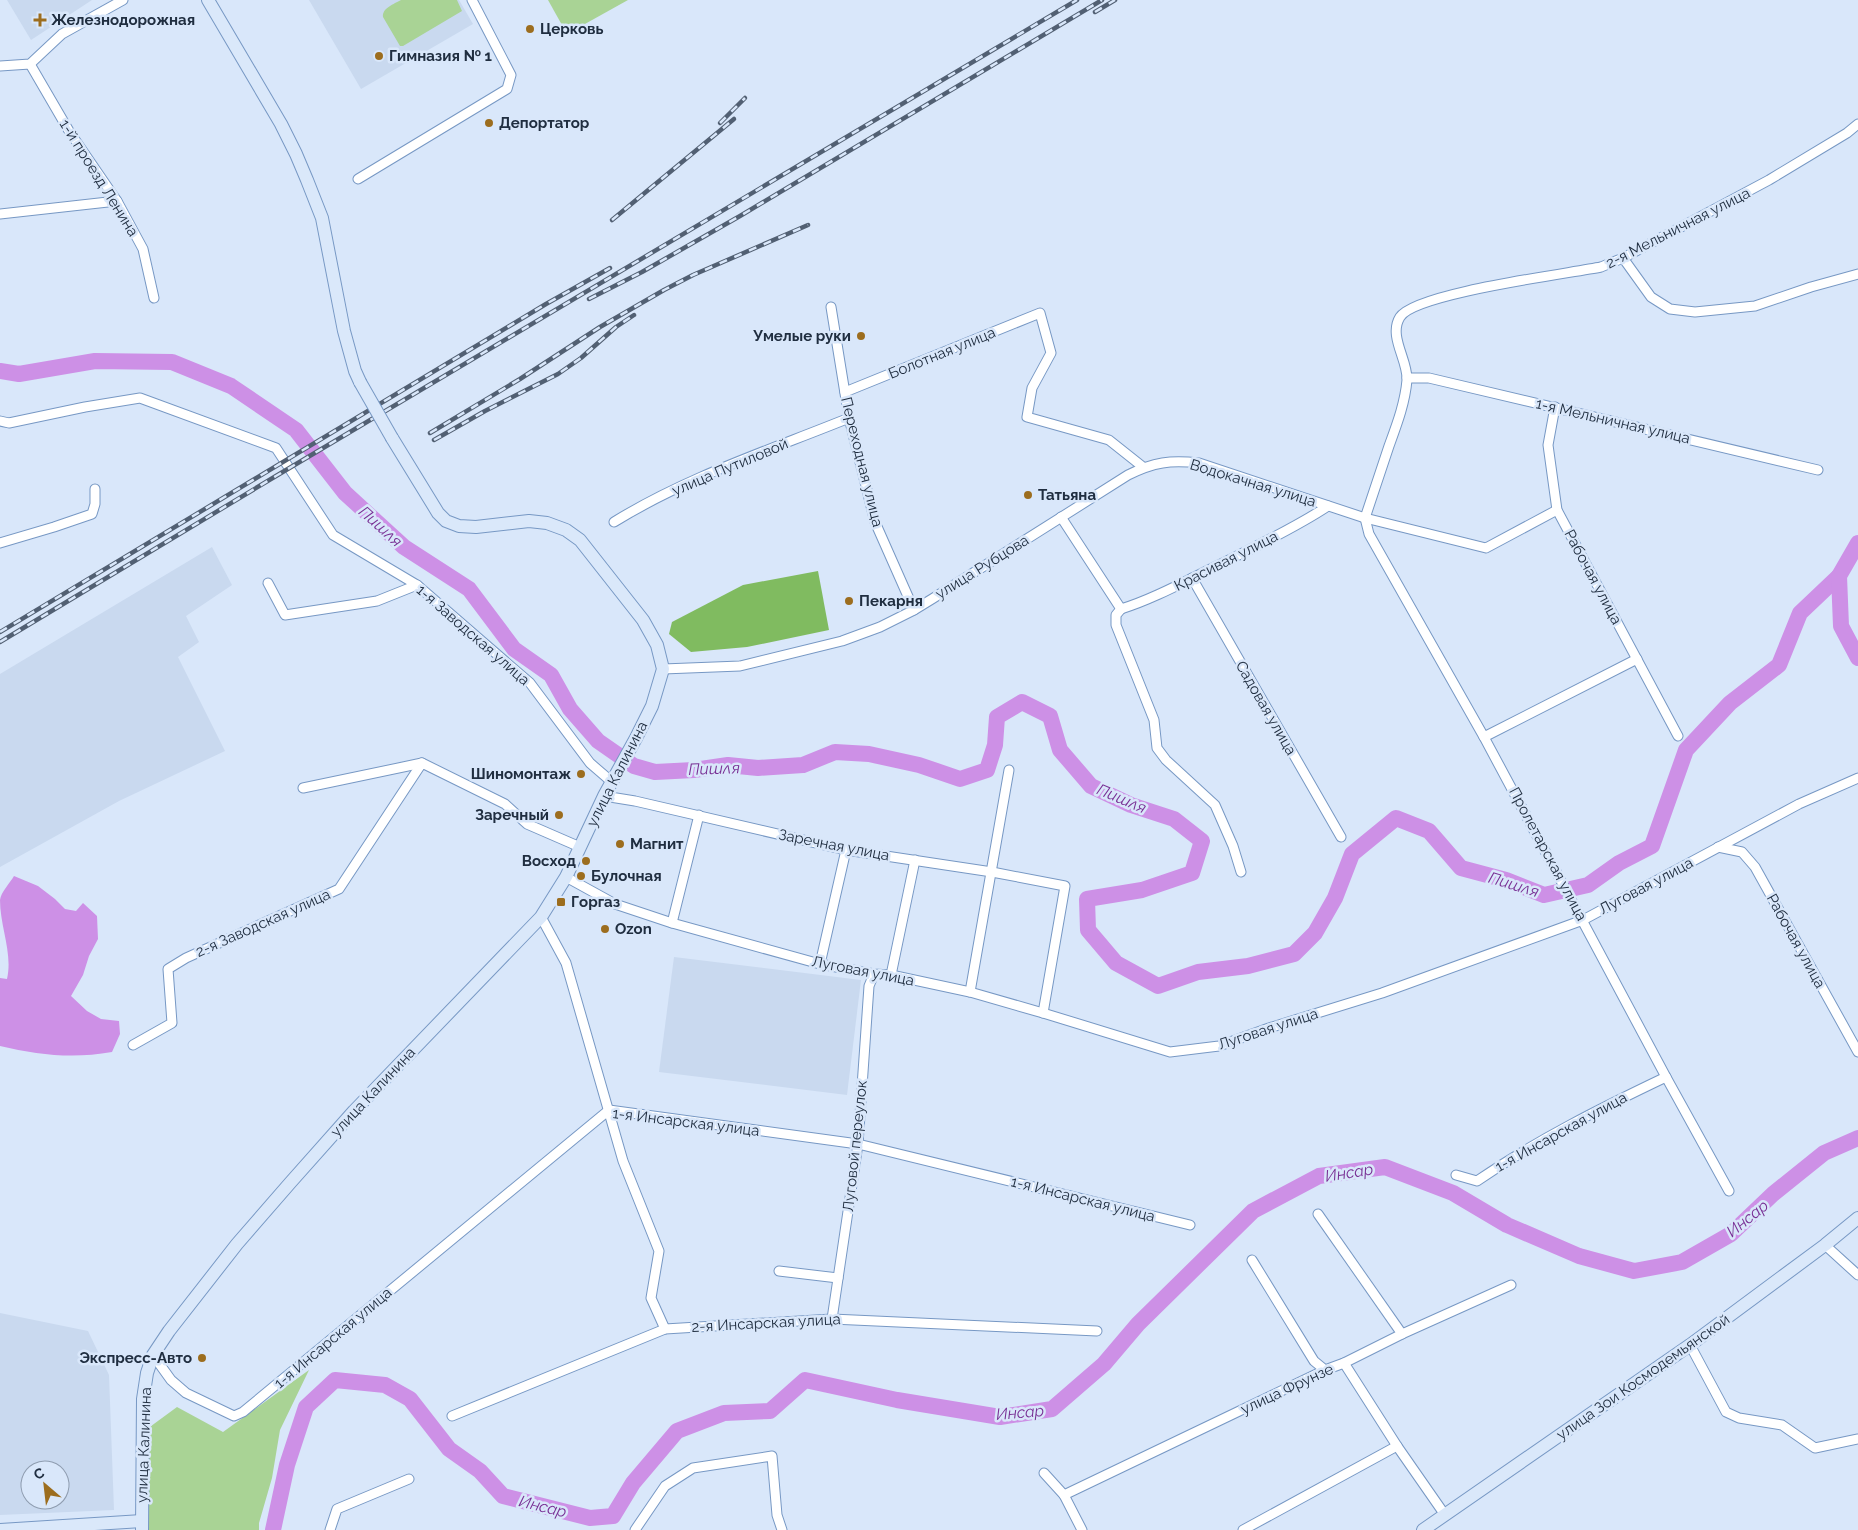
<svg xmlns="http://www.w3.org/2000/svg" width="1858" height="1530" font-family="Raleway,sans-serif">
<style>
.built{fill:#c9d9ef;fill-rule:evenodd}
.green{fill:#a9d395}
.forest{fill:#80bb60}
.water{fill:#cd90e6}
.lines{fill:none;stroke-linecap:round;stroke-linejoin:round}
.river{stroke:#cd90e6;stroke-width:16}
.street-casing{stroke:#7798c4;stroke-width:11}
.secondary-casing{stroke:#7798c4;stroke-width:14}
.street{stroke:#fff;stroke-width:9}
.secondary{stroke:#dae8fa;stroke-width:12}
.rail-casing{stroke:#526073;stroke-width:4.5}
.rail{stroke:#d9e7fa;stroke-width:2.5;stroke-dasharray:8;stroke-linecap:butt}
.secondary-bridge-casing{stroke:#7798c4;stroke-width:14;stroke-linecap:butt}
.secondary-bridge{stroke:#dae8fa;stroke-width:12}
.poi-dot{fill:#9c6d1e;stroke:#d9e7fa;stroke-width:2}
.labels{text-anchor:middle;stroke-width:5;stroke-linejoin:round;paint-order:stroke}
.poi-label{font-size:15px;font-weight:bold;fill:#202e40;stroke:#d9e7fa;text-anchor:start}
.street-label{font-size:15px;fill:#202e40;stroke:#d9e7fa}
.water-label{font-size:16px;font-style:italic;fill:#782f94;stroke:#d9e7fa}
</style>
<rect width="100%" height="100%" fill="#d9e7fa"/>
<g class="built">
<path d="M7,0h85l-61,40z"/>
<path d="M309,0h150l14,24 -112,65z"/>
<path d="M212,547l20,38 -46,31 13,26 -21,15 47,94 -106,50 -119,66v-193z"/>
<path d="M674,957l187,23 -14,115 -188,-23z"/>
<path d="M0,1313l88,18 21,44 5,135 -114,5zM30,1470h30v30h-30z"/>
</g>
<g class="green">
<path d="M401,0h56l5,11 -59,35h-3l-17,-29c-1,-9 11,-13 18,-17z"/>
<path d="M548,0h80l-61,34z"/>
<path d="M309,1370l-29,60 -8,48 -13,45v7h-110l-2,-101 30,-22 46,25z"/>
</g>
<path class="forest" d="M818,571l11,59 -82,17 -56,5 -22,-18 3,-12 71,-37z"/>
<path class="water" d="M14,876l24,10 17,13 10,10 11,2 7,-8 14,13 1,23 -9,17 -6,19 -12,21 16,15 14,8 18,2 1,13 -8,18c-39,7 -74,3 -112,-6v-68l7,1c6,-26 -7,-52 -7,-79 1,-8 10,-17 14,-24z"/>
<g class="lines">
<g class="river">
<path d="M0,371l19,3 76,-13 77,1 59,24 65,44 49,63 59,54 65,42 45,60 37,26 19,34 28,32 36,25 21,6 39,-2 34,-5 30,3 45,-3 32,-13 34,2 50,11 41,14 27,-9 8,-25 2,-28 25,-15 28,14 10,34 31,36 40,19 43,14 28,22 -10,32 -50,17 -55,9 1,31 28,33 42,23 40,-14 50,-6 46,-12 21,-21 20,-35 17,-44 44,-36 33,13 32,37 45,12 38,15 44,-10 31,-22 33,-17 34,-96 44,-47 49,-38 21,-52 39,-37"/>
<path d="M1858,543l-19,33 2,50 17,32"/>
<path d="M273,1530l14,-65 19,-58 29,-27 50,5 25,14 39,50 31,22 23,25 87,22 23,-2 20,-33 44,-52 47,-18 46,-2 35,-31 92,20 103,17 52,-8 52,-45 34,-40 115,-113 66,-35 66,-9 68,26 54,32 72,31 55,15 48,-9 49,-28 42,-40 51,-41 34,-15"/>
</g>
<g class="street-casing">
<g id="street">
<path d="M30,64l39,67 48,70 26,48 11,49"/>
<path d="M0,66l30,-2 32,-30 61,-34"/>
<path d="M358,179l149,-90 4,-14 -39,-75"/>
<path d="M0,214l117,-13"/>
<path d="M1623,258l28,39 19,12 25,3 60,-6 56,-19 47,-13"/>
<path d="M831,307l18,111 26,104 39,88"/>
<path d="M1407,378h22l389,92"/>
<path d="M845,392l195,-79 11,40 -19,35 -5,29 82,23 34,27"/>
<path d="M1555,407l-7,38 9,65 121,226"/>
<path d="M0,421l9,2 76,-16 55,-9 136,50 57,87 84,50 113,98 60,80 22,19"/>
<path d="M1061,517l60,92"/>
<path d="M1365,518l4,16 115,203 182,340 63,114"/>
<path d="M1365,518c8,-24 16,-48 24,-72 8,-22 16,-43 18,-66 1,-20 -19,-44 -7,-63 15,-24 166,-43 201,-50l22,-9 146,-78 78,-47 11,-9"/>
<path d="M614,522c73,-45 156,-72 235,-104"/>
<path d="M0,543l54,-16 38,-13 3,-10v-15"/>
<path d="M1192,578l149,259"/>
<path d="M268,583l17,32 92,-14 40,-16"/>
<path d="M1121,609l-5,6v10l38,95 3,28 9,12 49,45 18,41 8,26"/>
<path d="M1121,609c35,-11 68,-30 102,-46 35,-18 72,-35 105,-57"/>
<path d="M663,669l77,-3 102,-25 38,-14 34,-17 18,-11 196,-124c26,-13 42,-15 71,-12l166,55 121,30 71,-38"/>
<path d="M1484,737l153,-78"/>
<path d="M303,788l119,-25"/>
<path d="M604,796l31,5 211,49 146,22 73,14 -22,127"/>
<path d="M1718,847l24,5 13,15 103,185"/>
<path d="M566,877l49,27 57,19 148,41 54,10 17,1 79,17 73,21 127,39 49,-6 50,-18 113,-35 201,-73 216,-116 59,-26"/>
<path d="M541,917l25,46 57,198 36,90 -8,47 14,31"/>
<path d="M672,923l27,-108"/>
<path d="M820,964l26,-114"/>
<path d="M891,975l24,-115"/>
<path d="M970,992l39,-222"/>
<path d="M133,1045l39,-22 -4,-54 18,-11 153,-69 83,-126 83,41 22,20 53,23"/>
<path d="M1456,1175l21,6c60,-41 124,-73 189,-104"/>
<path d="M1318,1214l84,120"/>
<path d="M1825,1245l33,30"/>
<path d="M1252,1260l62,101 11,9"/>
<path d="M779,1271l59,7"/>
<path d="M832,1319l26,-175 11,-158 5,-12"/>
<path d="M1690,1345l36,67 13,6 43,7 33,23 43,-9"/>
<path d="M153,1355l18,25 15,13 48,23 9,-4 366,-302 249,34 332,81"/>
<path d="M1344,1363l53,83 48,69"/>
<path d="M452,1416l213,-87 167,-10 265,12"/>
<path d="M1044,1473l20,22 18,35"/>
<path d="M1064,1495l261,-125 19,-7 58,-29 109,-49"/>
<path d="M330,1530l7,-21 72,-30"/>
<path d="M635,1530l30,-44 28,-18 79,-12 5,59 5,15"/>
<path d="M1243,1530l154,-84"/>
</g>
</g>
<g class="secondary-casing">
<g id="secondary">
<path d="M208,0l73,124 15,30 11,26 15,38 22,113 11,40 5,11"/>
<path d="M0,1530l142,-9"/>
<path d="M142,1530l1,-131 4,-26 6,-18 16,-24 68,-87 53,-61 64,-72 187,-194 25,-40 38,-81 32,-58 16,-32 11,-37 -6,-24 -14,-25 -63,-80 -14,-10 -19,-7 -18,-2 -53,6 -17,-1 -13,-5 -8,-8 -46,-75"/>
<path d="M1423,1530l267,-185 135,-100 33,-27"/>
</g>
</g>
<use href="#street" class="street"/>
<use href="#secondary" class="secondary"/>
<g class="rail-casing">
<g id="rail">
<path d="M1095,12l20,-12"/>
<path d="M720,123l25,-25"/>
<path d="M612,220l122,-101"/>
<path d="M589,299l53,-27 98,-56 362,-216"/>
<path d="M430,433l90,-54 80,-52 64,-37 29,-15 115,-50"/>
<path d="M434,440l51,-29 73,-37 23,-16 35,-31 18,-12"/>
<path d="M0,632l546,-328 64,-36"/>
<path d="M0,642l276,-166 801,-476"/>
</g>
</g>
<use href="#rail" class="rail"/>
<g class="secondary-bridge-casing">
<path id="secondary-bridge" d="M360,382l32,56"/>
</g>
<use href="#secondary-bridge" class="secondary-bridge"/>
</g>
<g class="poi-dot">
<path d="M37.5 12.5h5v5h5v5h-5v5h-5v-5h-5v-5h5z"/>
<circle cx="530" cy="29" r="5"/>
<circle cx="379" cy="56" r="5"/>
<circle cx="489" cy="123" r="5"/>
<circle cx="861" cy="336" r="5"/>
<circle cx="1028" cy="495" r="5"/>
<circle cx="849" cy="601" r="5"/>
<circle cx="581" cy="774" r="5"/>
<circle cx="559" cy="815" r="5"/>
<circle cx="620" cy="844" r="5"/>
<circle cx="586" cy="861" r="5"/>
<circle cx="581" cy="876" r="5"/>
<rect x="556" y="897" width="10" height="10" rx="2.5"/>
<circle cx="605" cy="929" r="5"/>
<circle cx="202" cy="1358" r="5"/>
</g>
<g class="labels">
<g class="poi-label">
<text x="51" y="25">Железнодорожная</text>
<text x="540" y="34">Церковь</text>
<text x="389" y="61">Гимназия № 1</text>
<text x="499" y="128">Депортатор</text>
<text x="851" y="341" text-anchor="end">Умелые руки</text>
<text x="1038" y="500">Татьяна</text>
<text x="859" y="606">Пекарня</text>
<text x="571" y="779" text-anchor="end">Шиномонтаж</text>
<text x="549" y="820" text-anchor="end">Заречный</text>
<text x="630" y="849">Магнит</text>
<text x="576" y="866" text-anchor="end">Восход</text>
<text x="591" y="881">Булочная</text>
<text x="571" y="907">Горгаз</text>
<text x="615" y="934">Ozon</text>
<text x="192" y="1363" text-anchor="end">Экспресс-Авто</text>
</g>
<g class="street-label">
<text transform="translate(99 178) rotate(58)" y="5">1-й проезд Ленина</text>
<text transform="translate(1678 228) rotate(-27)" y="5">2-я Мельничная улица</text>
<text transform="translate(942 353) rotate(-22)" y="5">Болотная улица</text>
<text transform="translate(1613 421) rotate(13)" y="5">1-я Мельничная улица</text>
<text transform="translate(862 462) rotate(76)" y="5">Переходная улица</text>
<text transform="translate(730 467) rotate(-23)" y="5">улица Путиловой</text>
<text transform="translate(1253 483) rotate(17)" y="5">Водокачная улица</text>
<text transform="translate(1226 561) rotate(-27)" y="5">Красивая улица</text>
<text transform="translate(982 567) rotate(-32)" y="5">улица Рубцова</text>
<text transform="translate(1593 577) rotate(62)" y="5">Рабочая улица</text>
<text transform="translate(473 635) rotate(41)" y="5">1-я Заводская улица</text>
<text transform="translate(1266 708) rotate(60)" y="5">Садовая улица</text>
<text transform="translate(617 774) rotate(-63)" y="5">улица Калинина</text>
<text transform="translate(834 845) rotate(11)" y="5">Заречная улица</text>
<text transform="translate(1548 854) rotate(62)" y="5">Пролетарская улица</text>
<text transform="translate(1646 886) rotate(-28)" y="5">Луговая улица</text>
<text transform="translate(263 923) rotate(-24)" y="5">2-я Заводская улица</text>
<text transform="translate(1796 941) rotate(61)" y="5">Рабочая улица</text>
<text transform="translate(863 971) rotate(11)" y="5">Луговая улица</text>
<text transform="translate(1268 1029) rotate(-18)" y="5">Луговая улица</text>
<text transform="translate(373 1092) rotate(-47)" y="5">улица Калинина</text>
<text transform="translate(686 1122) rotate(7)" y="5">1-я Инсарская улица</text>
<text transform="translate(1561 1132) rotate(-29)" y="5">1-я Инсарская улица</text>
<text transform="translate(855 1146) rotate(-84)" y="5">Луговой переулок</text>
<text transform="translate(1083 1199) rotate(14)" y="5">1-я Инсарская улица</text>
<text transform="translate(766 1323) rotate(-3)" y="5">2-я Инсарская улица</text>
<text transform="translate(333 1338) rotate(-40)" y="5">1-я Инсарская улица</text>
<text transform="translate(1643 1377) rotate(-35)" y="5">улица Зои Космодемьянской</text>
<text transform="translate(1287 1389) rotate(-25)" y="5">улица Фрунзе</text>
<text transform="translate(144 1445) rotate(-88)" y="5">улица Калинина</text>
</g>
<g class="water-label">
<text transform="translate(381 526) rotate(42)" y="6">Пишля</text>
<text transform="translate(714 768) rotate(-2)" y="6">Пишля</text>
<text transform="translate(1122 798) rotate(23)" y="6">Пишля</text>
<text transform="translate(1514 884) rotate(17)" y="6">Пишля</text>
<text transform="translate(1349 1172) rotate(-9)" y="6">Инсар</text>
<text transform="translate(1747 1218) rotate(-39)" y="6">Инсар</text>
<text transform="translate(1020 1412) rotate(-5)" y="6">Инсар</text>
<text transform="translate(543 1506) rotate(14)" y="6">Инсар</text>
</g>
</g>
<g transform="translate(45 1485) rotate(332)"><circle r="24" fill="#d9e7fa" stroke="#8f9db0"/>
<path d="M0-4L9 19L0 12L-9 19Z" fill="#9c6d1e"/>
<text y="-8" font-size="14" font-weight="bold" text-anchor="middle" fill="#202e40">С</text>
</g>
</svg>
